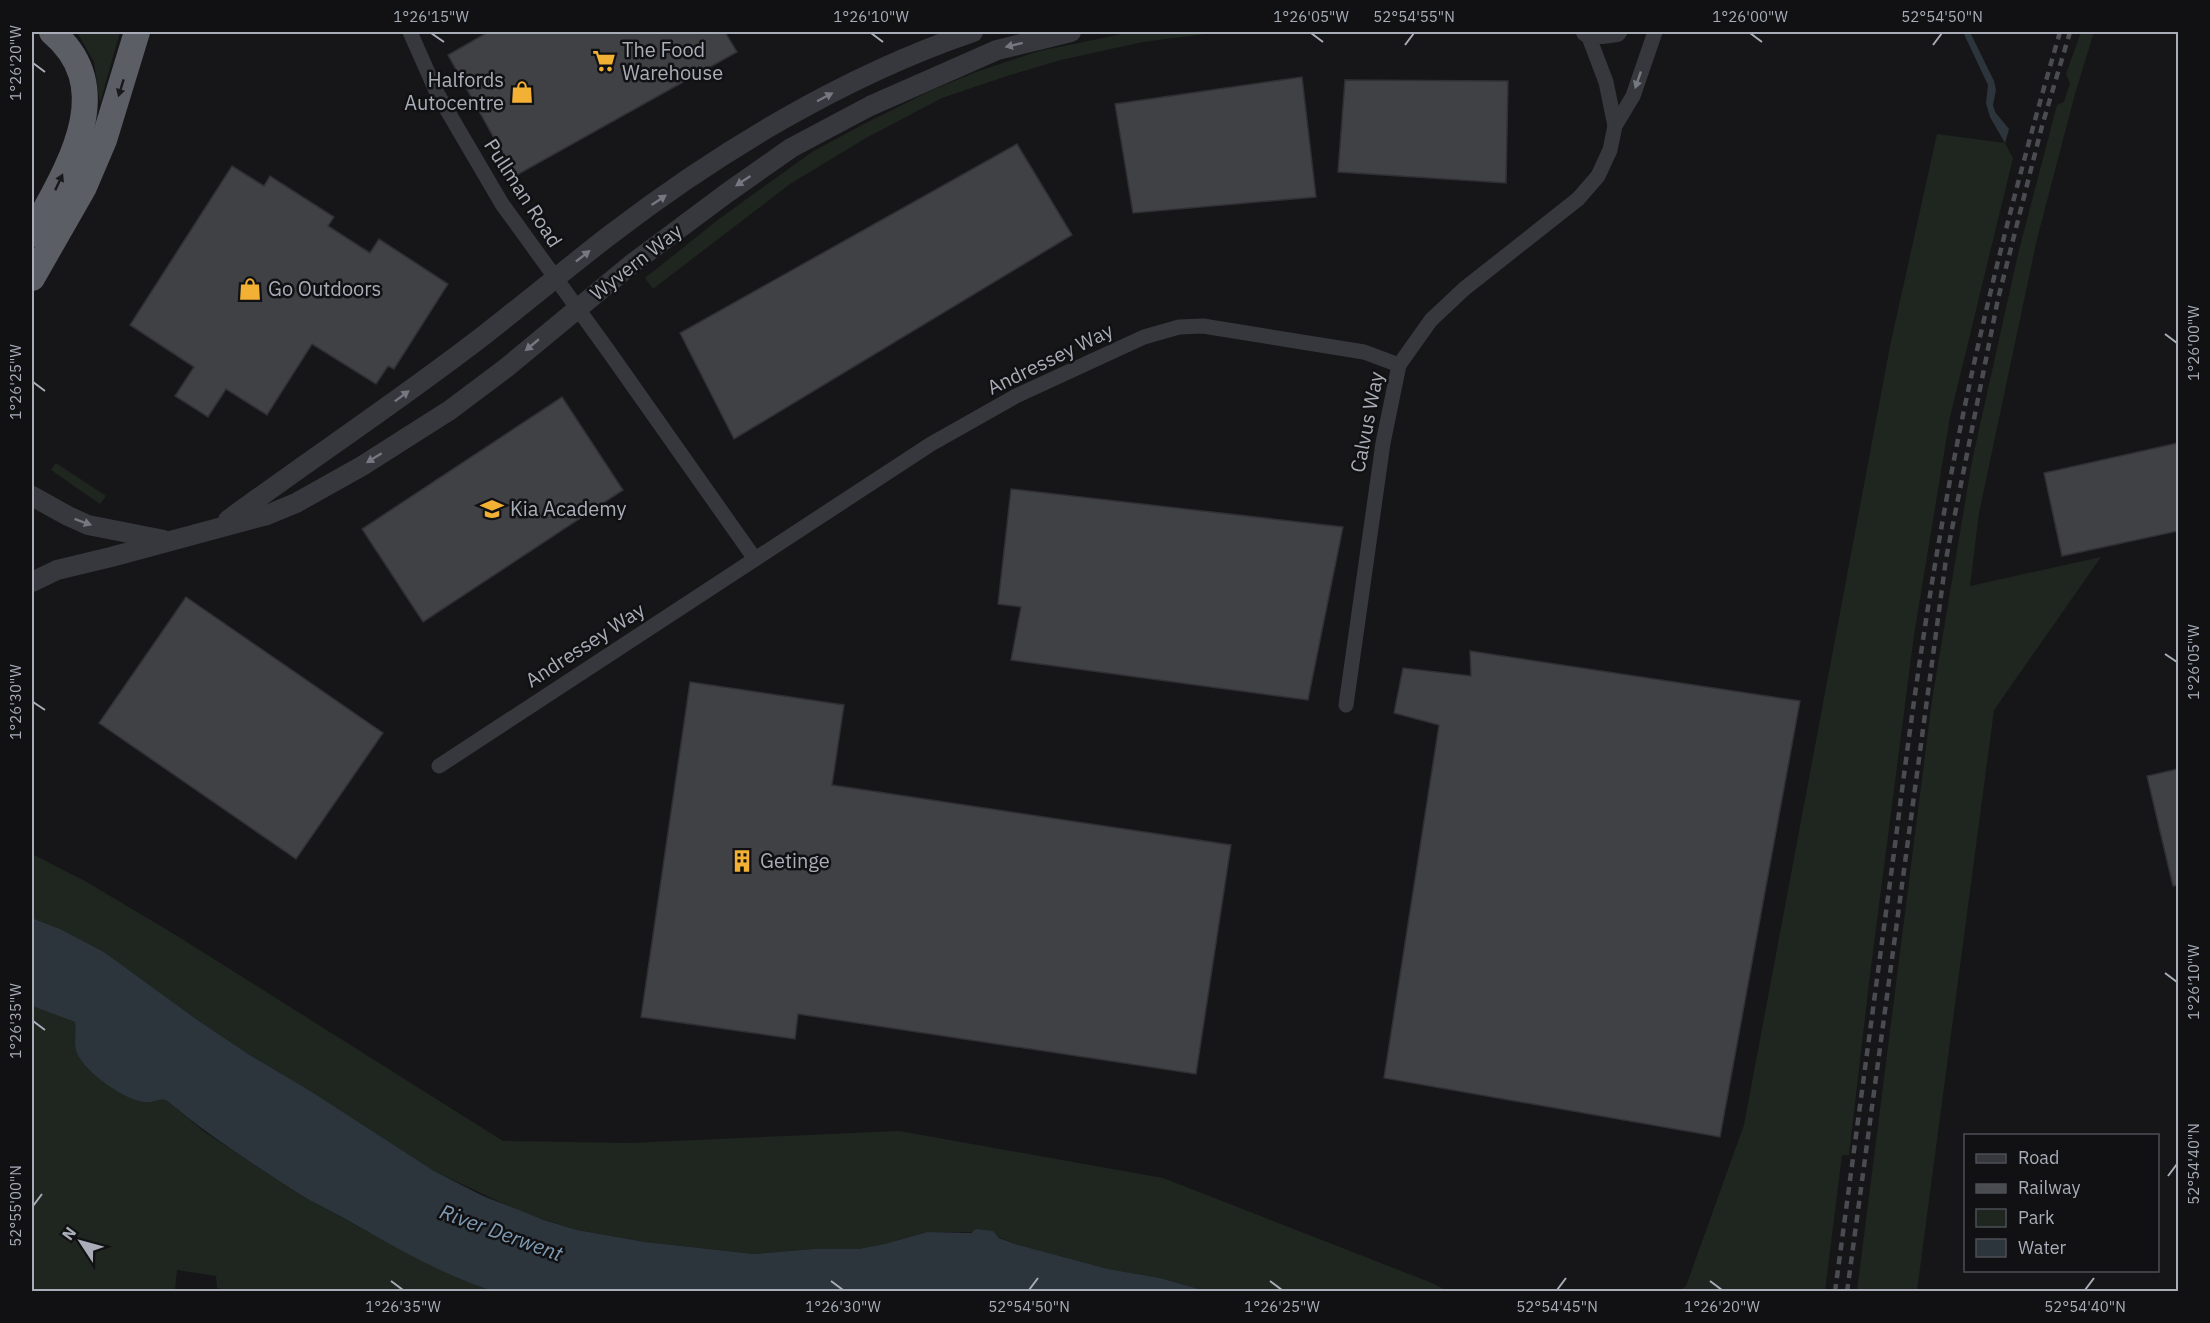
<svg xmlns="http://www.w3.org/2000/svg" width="2210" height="1323" font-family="'IBM Plex Sans',sans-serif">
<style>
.green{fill:#1e261f}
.water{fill:#2c353c}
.building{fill:#404145;stroke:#303034;stroke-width:1.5}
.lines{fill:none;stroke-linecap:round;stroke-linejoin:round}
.minor{stroke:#37383d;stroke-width:15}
.tertiary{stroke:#37383d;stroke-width:20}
.trunk{stroke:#5b5e65;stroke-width:26}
.rail{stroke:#4a4c52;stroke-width:4.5;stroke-dasharray:8 6;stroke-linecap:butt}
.oneway{fill:#757881}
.oneway2{fill:#18191b}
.ticks{fill:none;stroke:#a8adb8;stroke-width:2}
.labels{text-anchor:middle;stroke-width:5;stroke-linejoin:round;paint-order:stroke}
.poi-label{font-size:20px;fill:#a8adb8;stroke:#111113;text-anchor:start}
.street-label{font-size:20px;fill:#a8adb8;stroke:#111113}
.water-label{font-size:21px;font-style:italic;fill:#7f9bb3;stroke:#111113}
.neatline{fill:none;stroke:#a8adb8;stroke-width:2}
.ticks-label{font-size:15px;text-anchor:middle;fill:#a8adb8}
</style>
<rect width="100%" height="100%" fill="#161618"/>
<g class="green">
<path d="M77,32h43l-20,71 -6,-41z"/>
<path d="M1132,32h89l-78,10 -82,18 -54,16 -65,22 -76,40 -76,46 -137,105 -8,-11 74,-59 93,-67 50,-27 66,-33 48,-20 63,-21z"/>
<path d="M2081,32h13l-19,62 -38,145 -58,274 -9,73 131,-29 -107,153 -77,581h-60l75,-591 40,-239 46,-207 39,-149 7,-3 6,-19 -4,-9z"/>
<path d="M1937,134l68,9 8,15 -63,259 -36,218 -45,348 -20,172h-7l-17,136h-146l7,-5 58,-161 146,-779z"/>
<path d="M56,463l50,33 -6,8 -49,-34z"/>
<path d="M32,854l53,27 89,53 329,207 127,2 269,-12 264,47 269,105 16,8h-242l-46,-13 -52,-9 -93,-25 -19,-8 -22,-4h-47l-41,12 -28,5h-44l-60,5 -109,-12 -68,-12 -56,-18 -87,-41 -122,-79 -64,-38 -52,-35 -92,-67 -44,-23 -28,-11z"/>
<path d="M32,1006l43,16 2,16 72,64 10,-4 7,2 40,33 91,60 86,47 75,38 38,13h-268l-11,-3 -1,-12 -39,-6 -2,21h-143z"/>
</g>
<g class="water">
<path d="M1963,32h7l24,49 2,9 -3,15 2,7 14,17 -4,14 -15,-26 -4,-14 2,-18z"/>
<path d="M32,918l28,11 44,23 92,67 52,35 64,38 122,79 49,25 61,24 33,10 68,12 109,12 60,-5h44l27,-5 42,-12 44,1 5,-4 17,2 6,7 16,6 93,25 52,9 46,13 -710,1c-49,-15 -96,-42 -140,-67 -20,-12 -41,-21 -60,-33 -45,-29 -89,-58 -130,-92 -8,-2 -11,2 -18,2 -21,1 -63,-30 -71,-49 -4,-10 0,-20 -2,-31l-43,-16z"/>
</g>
<g class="building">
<path d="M488,32h237l12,20 -222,124 -67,-121z"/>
<path d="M1302,77l14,120 -183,16 -18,-109z"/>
<path d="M1345,80l163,1 -2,102 -168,-11z"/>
<path d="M1017,144l55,91 -338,204 -54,-106z"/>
<path d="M232,166l32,20 6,-10 64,41 -6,9 42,27 9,-14 69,45 -54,85 -6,-3 -12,18 -64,-40 -45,71 -41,-26 -18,28 -33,-21 19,-29 -64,-42z"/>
<path d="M562,397l61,93 -200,132 -61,-93z"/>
<path d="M2178,443v88l-116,25 -18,-83z"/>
<path d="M1011,489l332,38 -35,173 -297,-40 10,-53 -23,-3z"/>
<path d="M186,597l197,136 -87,126 -197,-136z"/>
<path d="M1470,651l330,50 -80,436 -336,-59 55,-353 -45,-12 9,-45 68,8z"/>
<path d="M690,682l154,23 -12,80 399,60 -35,229 -398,-60 -3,25 -154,-22z"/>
<path d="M2178,769v116l-5,1 -26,-110z"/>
</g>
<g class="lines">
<g class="minor">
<path d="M410,32l27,61 65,111 105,145 148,210"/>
<path d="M1587,32l19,50 9,44"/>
<path d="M1346,705l37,-262 16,-78 32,-45 33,-31 114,-90 20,-23 12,-26 5,-24 18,-30 22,-64"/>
<path d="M439,766l492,-322 85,-48 128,-59 35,-10 24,-1 161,26 35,13"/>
</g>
<g class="tertiary">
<path d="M1586,32l16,2 15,-2"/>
<path d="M32,496l36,20 20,9 76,15"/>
<path d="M228,520c83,-61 169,-118 251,-181 44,-34 87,-70 131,-104 108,-83 234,-159 363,-203"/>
<path d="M32,582l25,-12 54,-13 156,-42 29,-12 66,-37 88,-56 56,-42 127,-105 94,-70 64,-45 79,-42 127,-56 74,-18"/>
</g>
<g class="trunk">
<path d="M32,234c33,-62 89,-144 20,-202"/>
<path d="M32,278l52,-91 20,-47 33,-108"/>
</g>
<g class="rail">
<path d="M1835,1292c20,-149 40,-298 60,-447 14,-111 29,-222 49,-332 29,-162 70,-323 116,-481"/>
<path d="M1847,1292l99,-733 52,-260 44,-173 28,-94"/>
</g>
</g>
<defs><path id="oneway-solid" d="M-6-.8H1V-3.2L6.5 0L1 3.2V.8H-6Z" transform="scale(1.5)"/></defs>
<g class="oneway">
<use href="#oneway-solid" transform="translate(1014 45) rotate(166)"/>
<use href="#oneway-solid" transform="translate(1638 80) rotate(109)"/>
<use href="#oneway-solid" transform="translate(825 97) rotate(-28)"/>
<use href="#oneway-solid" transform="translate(743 181) rotate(146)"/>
<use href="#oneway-solid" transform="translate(659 200) rotate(-34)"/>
<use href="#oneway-solid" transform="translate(583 256) rotate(-38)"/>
<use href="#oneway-solid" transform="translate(532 345) rotate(140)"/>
<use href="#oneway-solid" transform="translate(402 396) rotate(-37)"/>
<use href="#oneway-solid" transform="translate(374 458) rotate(148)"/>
<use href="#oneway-solid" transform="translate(83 522) rotate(20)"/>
</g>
<g class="oneway2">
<use href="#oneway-solid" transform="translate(121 88) rotate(107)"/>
<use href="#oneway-solid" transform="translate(59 182) rotate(-65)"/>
</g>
<path class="ticks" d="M431,33l13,9M871,33l12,9M1311,33l12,9M1750,33l12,9M1405,45l9,-12M1933,45l9,-12M33,63l12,9M2165,334l12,9M33,382l12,9M2165,654l12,8M33,702l12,8M2165,973l12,9M33,1021l12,9M2168,1176l9,-12M33,1206l9,-12M391,1281l12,9M831,1281l12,9M1270,1281l12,9M1710,1281l12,9M1029,1290l9,-12M1557,1290l9,-12M2085,1290l9,-12"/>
<defs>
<g id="supermarket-bare" transform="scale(1.8)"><path d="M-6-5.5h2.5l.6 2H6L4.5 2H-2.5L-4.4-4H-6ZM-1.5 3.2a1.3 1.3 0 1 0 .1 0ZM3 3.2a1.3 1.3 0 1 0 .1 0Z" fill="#f2b134" stroke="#111113" stroke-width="2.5" paint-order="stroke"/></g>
<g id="shop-bare" transform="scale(1.8)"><path d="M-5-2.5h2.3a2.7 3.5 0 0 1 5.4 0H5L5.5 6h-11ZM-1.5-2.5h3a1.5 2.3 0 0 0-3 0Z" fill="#f2b134" stroke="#111113" stroke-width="2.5" paint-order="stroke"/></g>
<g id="university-bare" transform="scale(1.8)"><path d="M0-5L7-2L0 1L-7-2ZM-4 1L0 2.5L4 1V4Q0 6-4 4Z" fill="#f2b134" stroke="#111113" stroke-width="2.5" paint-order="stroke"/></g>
<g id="building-bare" transform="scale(1.8)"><path d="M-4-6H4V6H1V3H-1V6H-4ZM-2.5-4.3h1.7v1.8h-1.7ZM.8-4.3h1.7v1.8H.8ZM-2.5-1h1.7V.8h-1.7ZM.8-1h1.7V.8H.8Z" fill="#f2b134" stroke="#111113" stroke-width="2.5" paint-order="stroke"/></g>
</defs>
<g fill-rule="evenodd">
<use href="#supermarket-bare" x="604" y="61"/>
<use href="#shop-bare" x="522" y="92"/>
<use href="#shop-bare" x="250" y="289"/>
<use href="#university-bare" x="492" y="509"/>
<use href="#building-bare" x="742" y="861"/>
</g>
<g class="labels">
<g class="poi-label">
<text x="622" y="57">The Food<tspan x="622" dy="23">Warehouse</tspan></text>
<text x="504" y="87" text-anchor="end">Halfords<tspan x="504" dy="23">Autocentre</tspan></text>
<text x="268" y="296">Go Outdoors</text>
<text x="510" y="516">Kia Academy</text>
<text x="760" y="868">Getinge</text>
</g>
<g class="street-label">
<text transform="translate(523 193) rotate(57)" y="7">Pullman Road</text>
<text transform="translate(636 262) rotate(-38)" y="7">Wyvern Way</text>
<text transform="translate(1050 359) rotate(-26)" y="7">Andressey Way</text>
<text transform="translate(1367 422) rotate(-79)" y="7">Calvus Way</text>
<text transform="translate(585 645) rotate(-33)" y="7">Andressey Way</text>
</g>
<g class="water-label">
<text transform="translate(501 1233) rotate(20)" y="7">River Derwent</text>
</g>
</g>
<rect width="2210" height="1323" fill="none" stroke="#111113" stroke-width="66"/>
<rect x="1964" y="1134" width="195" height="138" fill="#111113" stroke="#4d4f55" stroke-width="1.5"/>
<rect x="1976" y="1154" width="30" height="9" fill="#37383d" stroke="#4d4f55" stroke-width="1.5"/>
<text x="2018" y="1164" font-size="18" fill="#a8adb8">Road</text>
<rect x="1976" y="1184" width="30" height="9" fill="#4a4c52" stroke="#4d4f55" stroke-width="1.5"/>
<text x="2018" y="1194" font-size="18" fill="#a8adb8">Railway</text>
<rect x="1976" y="1209" width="30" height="18" fill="#1e261f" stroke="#4d4f55" stroke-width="1.5"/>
<text x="2018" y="1224" font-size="18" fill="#a8adb8">Park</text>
<rect x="1976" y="1239" width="30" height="18" fill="#2c353c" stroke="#4d4f55" stroke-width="1.5"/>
<text x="2018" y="1254" font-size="18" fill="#a8adb8">Water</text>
<g transform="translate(81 1242) rotate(306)" stroke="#111113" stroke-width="4.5" paint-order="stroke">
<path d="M0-4.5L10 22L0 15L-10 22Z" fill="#a8adb8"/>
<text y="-9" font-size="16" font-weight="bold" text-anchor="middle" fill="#a8adb8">N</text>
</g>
<rect x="33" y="33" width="2144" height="1257" class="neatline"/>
<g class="ticks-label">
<text x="431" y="22">1°26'15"W</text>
<text x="871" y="22">1°26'10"W</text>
<text x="1311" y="22">1°26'05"W</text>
<text x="1414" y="22">52°54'55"N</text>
<text x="1750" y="22">1°26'00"W</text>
<text x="1942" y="22">52°54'50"N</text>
<text transform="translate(16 63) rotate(-90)" y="5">1°26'20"W</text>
<text transform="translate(2194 343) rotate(-90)" y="5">1°26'00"W</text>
<text transform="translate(16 382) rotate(-90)" y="5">1°26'25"W</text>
<text transform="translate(2194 662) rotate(-90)" y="5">1°26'05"W</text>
<text transform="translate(16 702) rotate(-90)" y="5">1°26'30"W</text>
<text transform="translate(2194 982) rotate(-90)" y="5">1°26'10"W</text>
<text transform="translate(16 1021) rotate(-90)" y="5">1°26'35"W</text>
<text transform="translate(2194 1164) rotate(-90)" y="5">52°54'40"N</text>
<text transform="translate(16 1206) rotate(-90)" y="5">52°55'00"N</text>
<text x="403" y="1312">1°26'35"W</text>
<text x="843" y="1312">1°26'30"W</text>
<text x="1029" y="1312">52°54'50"N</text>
<text x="1282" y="1312">1°26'25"W</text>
<text x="1557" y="1312">52°54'45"N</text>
<text x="1722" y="1312">1°26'20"W</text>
<text x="2085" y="1312">52°54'40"N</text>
</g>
</svg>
